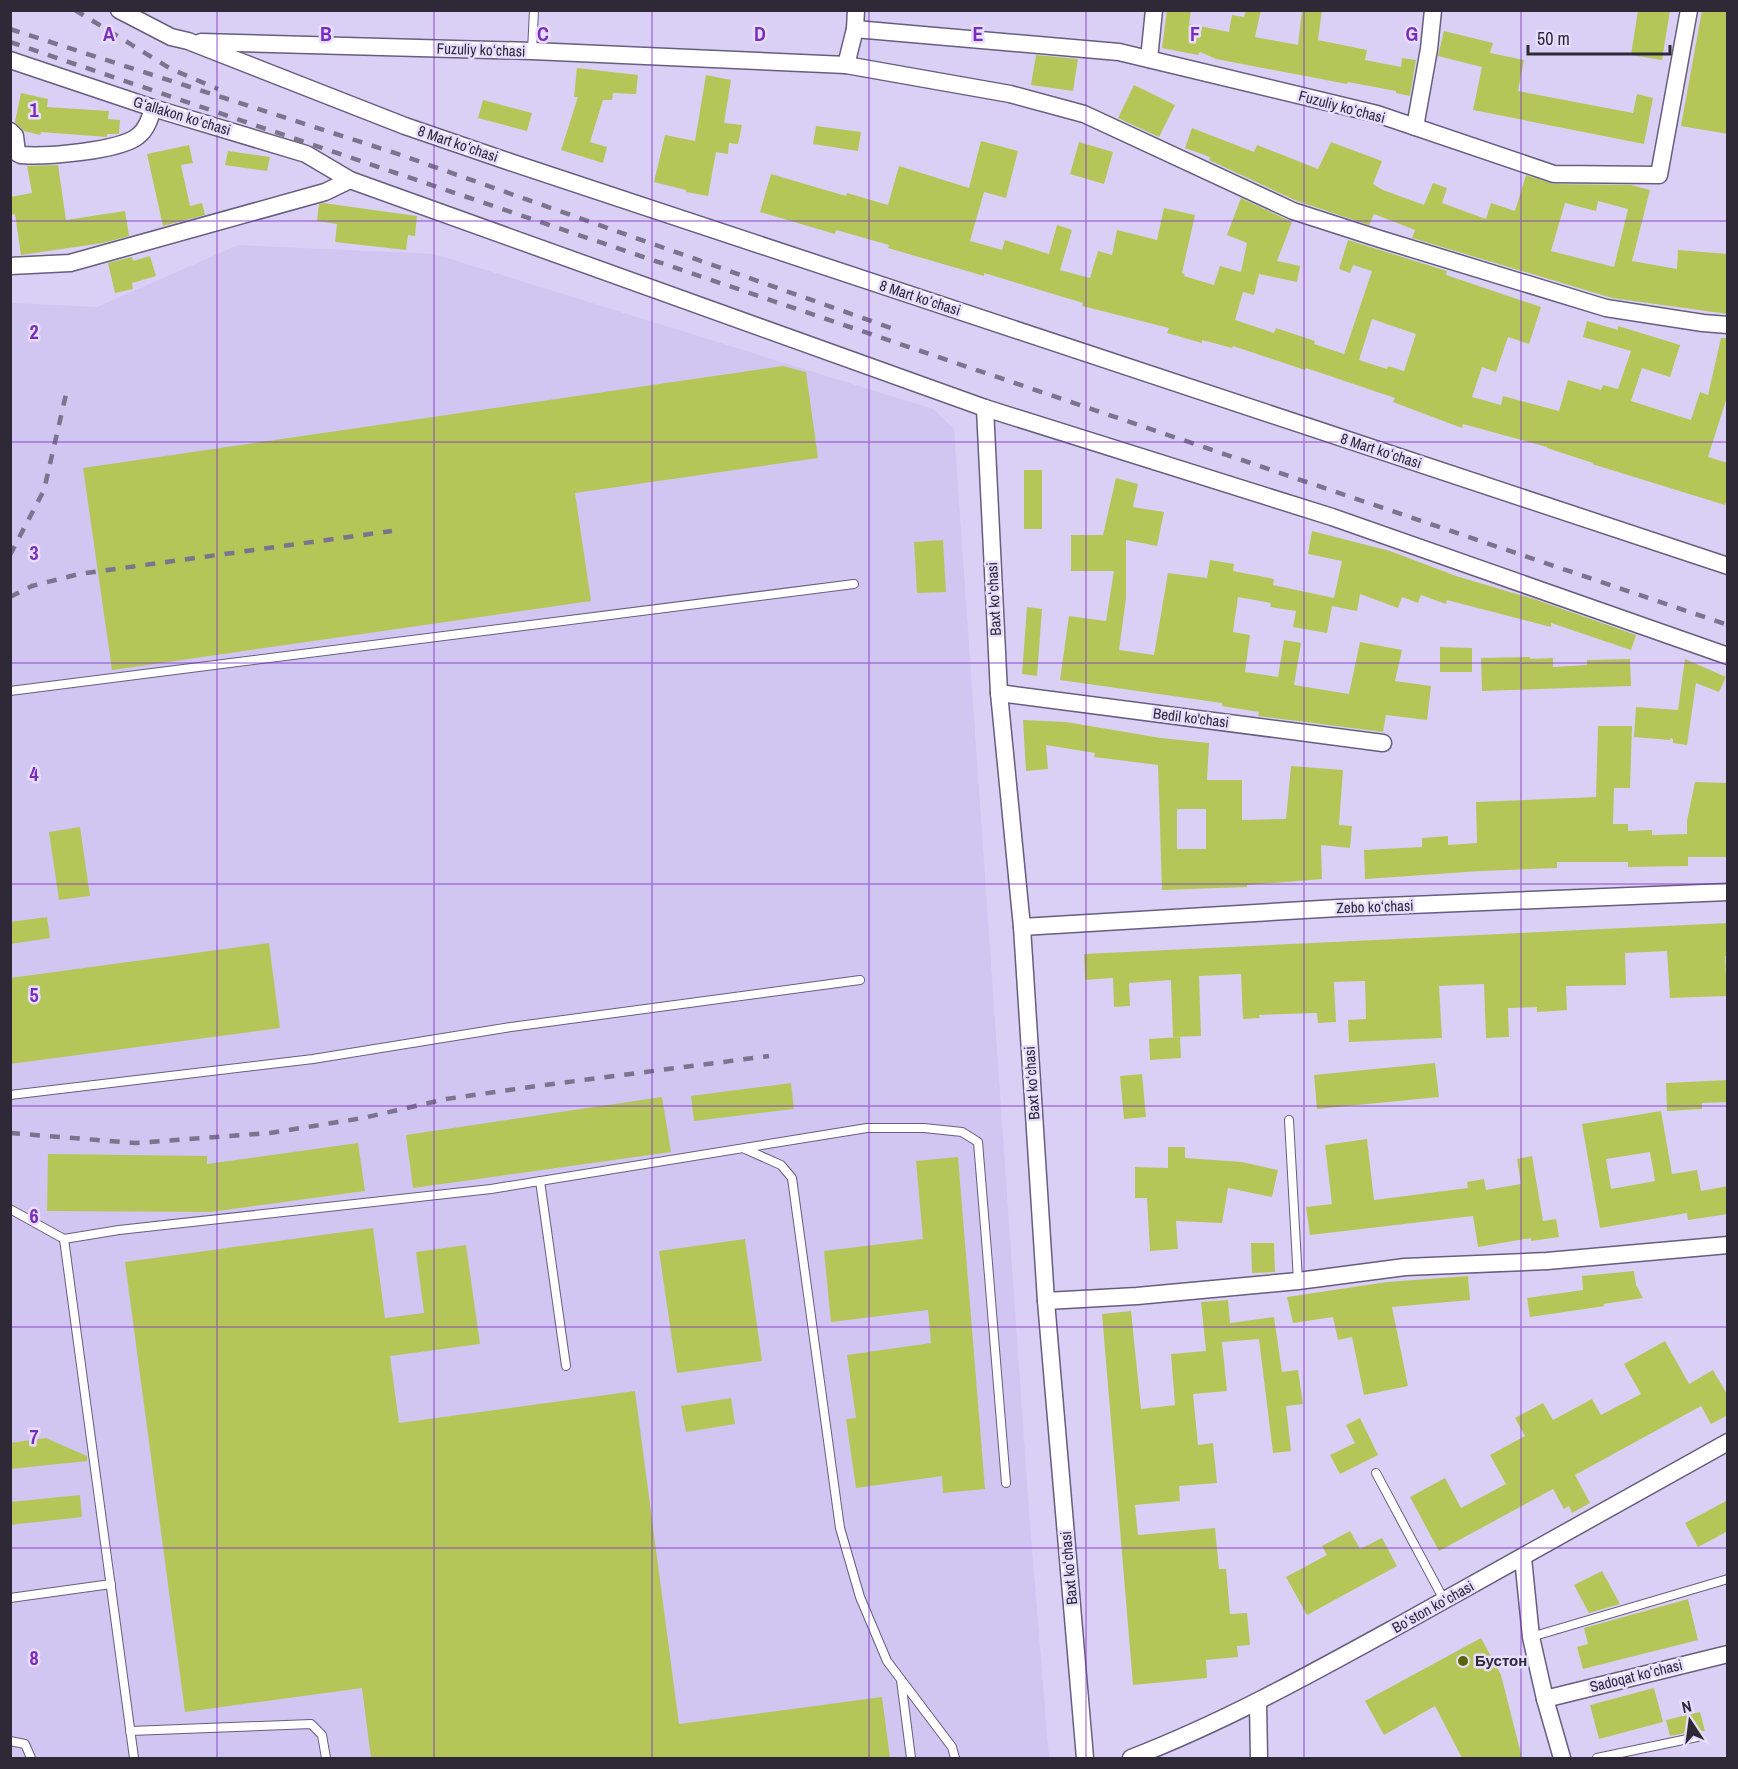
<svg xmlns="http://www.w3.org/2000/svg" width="1738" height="1769" font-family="'Archivo Narrow',sans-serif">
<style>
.built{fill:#d1c5f2}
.building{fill:#b5c659;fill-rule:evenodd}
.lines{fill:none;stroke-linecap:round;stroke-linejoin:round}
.service-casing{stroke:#675d7f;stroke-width:10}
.minor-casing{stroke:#675d7f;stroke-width:19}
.service{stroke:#fff;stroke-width:8}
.minor{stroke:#fff;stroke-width:16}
.rail{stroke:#7a748c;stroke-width:4.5;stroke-dasharray:10 10;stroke-linecap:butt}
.grid{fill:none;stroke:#7b2cbf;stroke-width:1.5;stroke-opacity:0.55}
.poi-dot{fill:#596405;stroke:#e6defe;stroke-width:2}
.labels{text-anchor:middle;stroke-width:5;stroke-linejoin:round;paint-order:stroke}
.street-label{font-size:15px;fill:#2d2937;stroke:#e6defe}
.poi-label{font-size:15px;font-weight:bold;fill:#2d2937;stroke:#e6defe;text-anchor:start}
.grid-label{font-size:20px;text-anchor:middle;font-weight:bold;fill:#7b2cbf;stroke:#e6defe;stroke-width:5;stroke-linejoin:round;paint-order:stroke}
</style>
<rect width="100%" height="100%" fill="#dad0f6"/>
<path class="built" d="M238,245l196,9 499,155 21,20 75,1083 20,246h-1038v-1455l86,4z"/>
<g class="building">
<path d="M1167,10h24l-2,14 40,8 3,-17 12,2 2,-7h15l-6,27 43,8 4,-35h20l-4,30 49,10 -2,10 36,7 1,-9 14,2 -6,36 -14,-3v-2l-48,-9 -1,2 -131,-25 -16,-7 -2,3 -36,-7z"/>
<path d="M1638,10h32l-8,50 -31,-5z"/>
<path d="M1702,10h26v124l-47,-8z"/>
<path d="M1444,31l49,12 -3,10 34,7 -6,31 115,22 4,-19 16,4 -9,46 -171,-34 9,-43 -44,-11z"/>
<path d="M1036,55l42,4 -5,32 -42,-6z"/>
<path d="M577,68l61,7 -2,19 -23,-1 -1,7h-9l-13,42 17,5 -4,16 -42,-13 17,-53h-4z"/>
<path d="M706,75l25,5 -7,43 18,2 -4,19 -9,-1 -1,11 -12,-2 -8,44 -22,-4v-2l-32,-8 11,-47 30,6z"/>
<path d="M1134,85l41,20 -16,32 -41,-19z"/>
<path d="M21,93l27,6 -1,8 62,4 -1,8 12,1 -1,14h-12v3l-66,-5 -1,3 -16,-4 -9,-9z"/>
<path d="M483,100l49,13 -5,18 -49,-13z"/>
<path d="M816,126l45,6 -3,19 -45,-7z"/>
<path d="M1192,128l62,24 3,-7 61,24 13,-27 51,19 -9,23 10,6 41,15 9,-22 14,5 -5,15 44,16 5,-16 24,8 11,-36 28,9 77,1 19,5 -18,71 45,8 1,-19 50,4v60l-116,-16 -200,-60 3,-8 -41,-16 -5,11 -72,-24 -88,-41 1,-3 -25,-9zM1598,201l30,8 -14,58 -63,-16 14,-48 31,8z"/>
<path d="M981,141l37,10 -12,47 -22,-6 -14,49 32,9 3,-10 44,14 8,-29 15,5 -12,40 30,8 8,-27 14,4 5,-25 40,10 7,-32 31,7 -13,58 3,1 -1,2 30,9 6,-19 21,6 6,-29 -20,-8 14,-37 51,24 -15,39 23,5 -3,16 -38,-8 -5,21 -11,-3 -8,28 39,13 2,-5 39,13 -1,3 30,10 28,-83 -19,-6 -3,8 -11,-4 9,-29 99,31 -1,4 95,32 -12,37 -21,-7 -12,35 -14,-5 -10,30 29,8 2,-9 56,15 9,-31 33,10 2,-5 15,4 13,-38 -48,-14 4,-16 31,9v-4l62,19 -10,32 -28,-9 -11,33 60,19 9,-28 8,3 13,-57h7v56l-20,63 20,6v34l-3,8 -133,-41 1,-1 -46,-15v-1l-84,-23 -1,4 -69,-26 2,-4 -89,-30 -1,2 -72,-24 -1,2 -30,-8v3l-35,-10 2,-5 -87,-22 1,-3 -99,-30v3l-96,-28 1,-3 -53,-15 -1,4 -75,-22 11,-38 75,22 1,-3 41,12 11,-39 70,22zM1372,319l44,15 -12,37 -16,-5 -1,3 -28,-9z"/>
<path d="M1079,142l34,10 -9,32 -34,-10z"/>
<path d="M189,145l4,18 -12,2 9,41 12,-3 3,12 -42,11 -16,-72z"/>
<path d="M228,151l42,6 -3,14 -42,-6z"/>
<path d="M58,165l8,55 59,-9 4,25 -26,7 -82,12 -6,-41 -5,1v-18l22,-4 -5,-27z"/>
<path d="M323,203l94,13 -2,20 -7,-1 -2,15 -71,-8 2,-18 -20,-3 2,-17z"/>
<path d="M150,256l6,20 -24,7 1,6 -18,4 -7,-30 24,-6 1,4z"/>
<path d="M783,366l23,6 12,86 -243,35 16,108 -479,69 -29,-202z"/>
<rect x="1024" y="470" width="18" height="59"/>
<path d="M1116,478l22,6 -5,23 31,5 -7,34 -31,-6v58l-7,52 35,5 14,-82 39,5 3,-18 24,4 -1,7 41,8 -1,6 61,13 8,-37 -34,-7 4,-23 78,20 66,25 78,23 102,36 -5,15 -80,-27v4l-104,-27 -1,4 -25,-9 -3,8 -16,-6 -4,11 -38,-14 -3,17 -25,-5 -5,27 -34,-6 3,-16 -26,-4 1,-4 -33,-6 -5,35 17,3 -5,37 33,5 6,-37 17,3 -7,42 55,9 11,-52 42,8 -7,31 36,5 -4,34 -41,-5 -3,17 -125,-16 1,-4 -37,-6v-3l-162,-23 9,-64 37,5 8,-50h-43v-36h32z"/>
<path d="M943,540l3,52 -29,1 -3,-51z"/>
<path d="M1027,607l15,2 -5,67 -15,-2z"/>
<path d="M1440,647l32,1v24h-32z"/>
<path d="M1530,657v2l23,-1v9l34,-2v-5l43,-1 1,27 -149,5 -1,-33z"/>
<path d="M1685,659l41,18 -7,15 -23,-9 -9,62 -14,-2v-4l-3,-1v2l-36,-3 2,-30 42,3z"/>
<path d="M1023,720l43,2 95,16 48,5 -2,37h35v40l44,-1 5,-53 52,4 -4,55 13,1 -2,22 -29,-3 1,34 -75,6v2l-85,3 -4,-125 -64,-8 1,-4 -49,-8 2,24 -22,2zM1177,809h29v40h-29z"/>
<path d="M1598,726h34l-2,62h-16l-1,36h15v7l24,-1v5l35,-1v-13l8,-39 33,1v74h-40v9l-60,1v-5h-71v6l-76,3 -116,8 -1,-29 58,-3v-9l26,-2v9l29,-2 -1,-41 120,-5z"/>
<path d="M80,827l10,69 -31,4 -10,-68z"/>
<path d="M47,917l3,21 -40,6v-22z"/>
<path d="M1728,923v33h-3l2,40 -57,2 -3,-47 -42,2 1,32 -60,1 1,24 -30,2v-5l-29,1 1,29 -23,1 -2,-54 -45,2 3,52 -93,4 -1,-22 18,-1 -1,-38 -31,1 2,40 -18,1 -1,-10 -58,2 1,3 -17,1 -2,-45 -42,2 2,60 -28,1 -2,-57 -42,3 1,23 -16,1 -1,-29 -28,2 -1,-26z"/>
<path d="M269,943l11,85 -270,36v-86z"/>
<path d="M1180,1037l1,21 -31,2 -1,-21z"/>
<path d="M1435,1063l4,34 -122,12 -3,-34z"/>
<path d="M1142,1074l4,43 -22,2 -4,-43z"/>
<path d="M1728,1080v22l-26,1v6l-35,2 -1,-28z"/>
<path d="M791,1083l3,26 -100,12 -3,-25z"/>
<path d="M662,1097l9,55 -258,36 -7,-53z"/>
<path d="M1661,1111l11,63 25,-4 4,21 27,-5v28l-40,6 -1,-7 -87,15 -18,-104zM1650,1152l5,29 -44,8 -5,-30z"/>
<path d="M1367,1139l7,61 94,-12 -1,-6 17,-3 2,11 35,-6 -4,-25 15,-3 11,65 13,-2 3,18 -28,4v-3l-53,9 -5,-31 -163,19 -4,-28 26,-3 -7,-59z"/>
<path d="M358,1143l7,48 -155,21 -163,-1 1,-57 159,2v8z"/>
<path d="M1168,1147h17v11l57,4 36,8 -6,27 -44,-9 -6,35 -46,-2 2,28 -28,2 -3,-53h-12v-31l33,1z"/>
<path d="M958,1157l27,332 -42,4 -1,-17 -86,12 -10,-69 10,-1 -9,-63 84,-12 -3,-33 -97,12 -7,-71 99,-12 -7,-78z"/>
<path d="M373,1228l12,90 39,-5 -8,-61 50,-7 14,99 -90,12 9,67 236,-32 44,333 203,-27 8,61h-519l-9,-70 -177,24 -60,-450z"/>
<path d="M745,1239l17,122 -85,12 -18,-122z"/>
<path d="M1251,1243h23l1,29 -23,1z"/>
<path d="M1634,1271l2,14 7,13 -40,6 2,2 -75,11 -3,-19 56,-8 -1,-14z"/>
<path d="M1468,1276l2,24 -78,7 16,79 -44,9 -12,-58 -14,3 -5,-23 -40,6 -6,-26 100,-15z"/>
<path d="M1228,1300l2,23 44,-6 8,55 16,-2 5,34 -17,2 5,45 -18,2 -14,-114 -37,3 5,49 -34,3 5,51 15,-2 4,40 -38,3 1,15 -45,4 3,30 77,-7 4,41h7l4,45 17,-1 3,32 -13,1 1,11 -32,3 1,18 -74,7 -31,-371 29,-3 10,98 34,-4 -4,-51 35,-3 -5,-49z"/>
<path d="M1665,1341l24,43 24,-14 15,26v19l-17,9 -10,-18 -126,69 15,28 -18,10 -3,-7 -5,3 -11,-20 -114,62 -29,-54 35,-19 16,30 45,-24 -16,-29 35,-19 -10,-18 28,-15 10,17 39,-21 9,16 40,-21 -17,-30z"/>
<path d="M731,1398l4,26 -49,8 -5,-26z"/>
<path d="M1360,1418l18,37 -38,19 -10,-19 25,-12 -9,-18z"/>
<path d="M46,1438l41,18v5l-77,8v-26z"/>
<path d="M80,1495l2,22 -72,8v-23z"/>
<path d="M1728,1500v31l-30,16 -13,-24z"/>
<path d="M1350,1531l10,18 22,-11 15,28 -90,49 -21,-38 41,-22 -5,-9z"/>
<path d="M1602,1571l18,33 -31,9 -15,-28z"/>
<path d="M1688,1599l10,41 -115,29 -6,-22 11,-3 -4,-16z"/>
<path d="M1481,1638l20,37 21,83h-60l-27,-52 -51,29 -19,-34z"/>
<path d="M1654,1688l9,34 -64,17 -9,-34z"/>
<path d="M1700,1712l5,19h-9l-26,5 -4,-16z"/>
</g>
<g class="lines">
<g class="service-casing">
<g id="service">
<path d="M532,51l2,-41"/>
<path d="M10,691l844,-107"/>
<path d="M10,1095l303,-36 198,-32 349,-47"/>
<path d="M1289,1120l9,161"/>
<path d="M745,1149l36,16 11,13 48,350 20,69 27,64 65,86 3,11"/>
<path d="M540,1181l26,185"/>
<path d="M10,1209l54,30 55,-9 372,-41 376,-61h57l38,4 16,10 28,341"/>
<path d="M64,1239l70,519"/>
<path d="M1376,1473l68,127"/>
<path d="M10,1598l101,-14"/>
<path d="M1531,1637l197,-58"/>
<path d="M901,1680l10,78"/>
<path d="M130,1731l181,-7 11,11 4,23"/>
<path d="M10,1741l15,3 6,14"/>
<path d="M1597,1758l100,-21"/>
</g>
</g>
<g class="minor-casing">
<g id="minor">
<path d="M119,10l52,27 17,4 217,85 102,35 1221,405"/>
<path d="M855,29l264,23 258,62 177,60 105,1 30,-165"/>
<path d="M201,42l331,9 314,14 164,29 74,20 209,97 87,28 226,69 97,15 25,2"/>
<path d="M1149,59l5,-49"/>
<path d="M10,60l143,48 153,46 44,26 635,228 347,109 396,139"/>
<path d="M846,65l9,-36 1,-19"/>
<path d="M1415,127l14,-78 4,-39"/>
<path d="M10,131l5,5 2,17 4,2c25,2 99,-4 117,-19 9,-7 12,-18 15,-28"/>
<path d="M10,266l60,-3 255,-71 25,-12"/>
<path d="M985,408l14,285 23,234 24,374 39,457"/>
<path d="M999,693l384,50"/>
<path d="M1022,927l316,-19 390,-16"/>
<path d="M1046,1301l91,-5 161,-15 107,-14 142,-6 181,-16"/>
<path d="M1523,1558l8,79 14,62 17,59"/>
<path d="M1545,1699l183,-45"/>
<path d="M1258,1703l1,55"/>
<path d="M1131,1758c96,-37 185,-87 276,-137 107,-59 214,-119 321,-179"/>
</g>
</g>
<use href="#service" class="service"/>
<use href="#minor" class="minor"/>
<g class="rail">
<path d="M75,10l96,59 47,20"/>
<path d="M10,29l385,124 496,175"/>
<path d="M10,42l1718,583"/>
<path d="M10,555l34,-65 23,-100"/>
<path d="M10,597l22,-11 47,-12 313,-43"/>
<path d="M10,1133l125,10 135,-10 93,-15 83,-19 91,-13 232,-30"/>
</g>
</g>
<path class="grid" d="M217,10v1748M434,10v1748M652,10v1748M869,10v1748M1086,10v1748M1304,10v1748M1521,10v1748M10,221h1718M10,442h1718M10,663h1718M10,884h1718M10,1106h1718M10,1327h1718M10,1548h1718"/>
<circle class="poi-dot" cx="1463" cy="1661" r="6"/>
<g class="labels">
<g class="street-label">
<text transform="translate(481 50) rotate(2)" y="5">Fuzuliy koʻchasi</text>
<text transform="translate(1342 107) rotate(15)" y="5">Fuzuliy koʻchasi</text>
<text transform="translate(182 116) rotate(17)" y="5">Gʻallakon koʻchasi</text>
<text transform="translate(458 144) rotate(19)" y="5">8 Mart koʻchasi</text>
<text transform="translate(920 298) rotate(18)" y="5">8 Mart koʻchasi</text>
<text transform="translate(1381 451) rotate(18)" y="5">8 Mart koʻchasi</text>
<text transform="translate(994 599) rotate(-93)" y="5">Baxt koʻchasi</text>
<text transform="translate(1191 718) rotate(7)" y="5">Bedil ko'chasi</text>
<text transform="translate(1375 907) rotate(-2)" y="5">Zebo koʻchasi</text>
<text transform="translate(1032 1083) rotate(-94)" y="5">Baxt koʻchasi</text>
<text transform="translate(1069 1568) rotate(-95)" y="5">Baxt koʻchasi</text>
<text transform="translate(1433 1607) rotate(-29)" y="5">Boʻston koʻchasi</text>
<text transform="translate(1636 1676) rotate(-14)" y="5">Sadoqat koʻchasi</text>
</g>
<g class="poi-label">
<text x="1475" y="1666">Бустон</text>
</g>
</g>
<g class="grid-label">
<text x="109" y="41">A</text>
<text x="326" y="41">B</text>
<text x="543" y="41">C</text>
<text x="760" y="41">D</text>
<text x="978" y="41">E</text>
<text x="1195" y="41">F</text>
<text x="1412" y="41">G</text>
<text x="34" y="117">1</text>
<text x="34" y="339">2</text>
<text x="34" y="560">3</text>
<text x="34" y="781">4</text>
<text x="34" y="1002">5</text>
<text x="34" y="1223">6</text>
<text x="34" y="1444">7</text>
<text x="34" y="1665">8</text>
</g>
<rect width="1738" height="1769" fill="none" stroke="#2d2937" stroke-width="24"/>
<g transform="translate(1690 1721) rotate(347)" stroke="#e6defe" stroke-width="4.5" paint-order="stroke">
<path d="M0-4.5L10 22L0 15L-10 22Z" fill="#2d2937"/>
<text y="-9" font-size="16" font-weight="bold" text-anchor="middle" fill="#2d2937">N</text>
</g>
<path d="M1528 45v9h142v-9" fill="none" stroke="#2d2937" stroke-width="3"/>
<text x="1537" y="45" font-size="18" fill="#2d2937" stroke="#e6defe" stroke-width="4.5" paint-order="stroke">50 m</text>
</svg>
